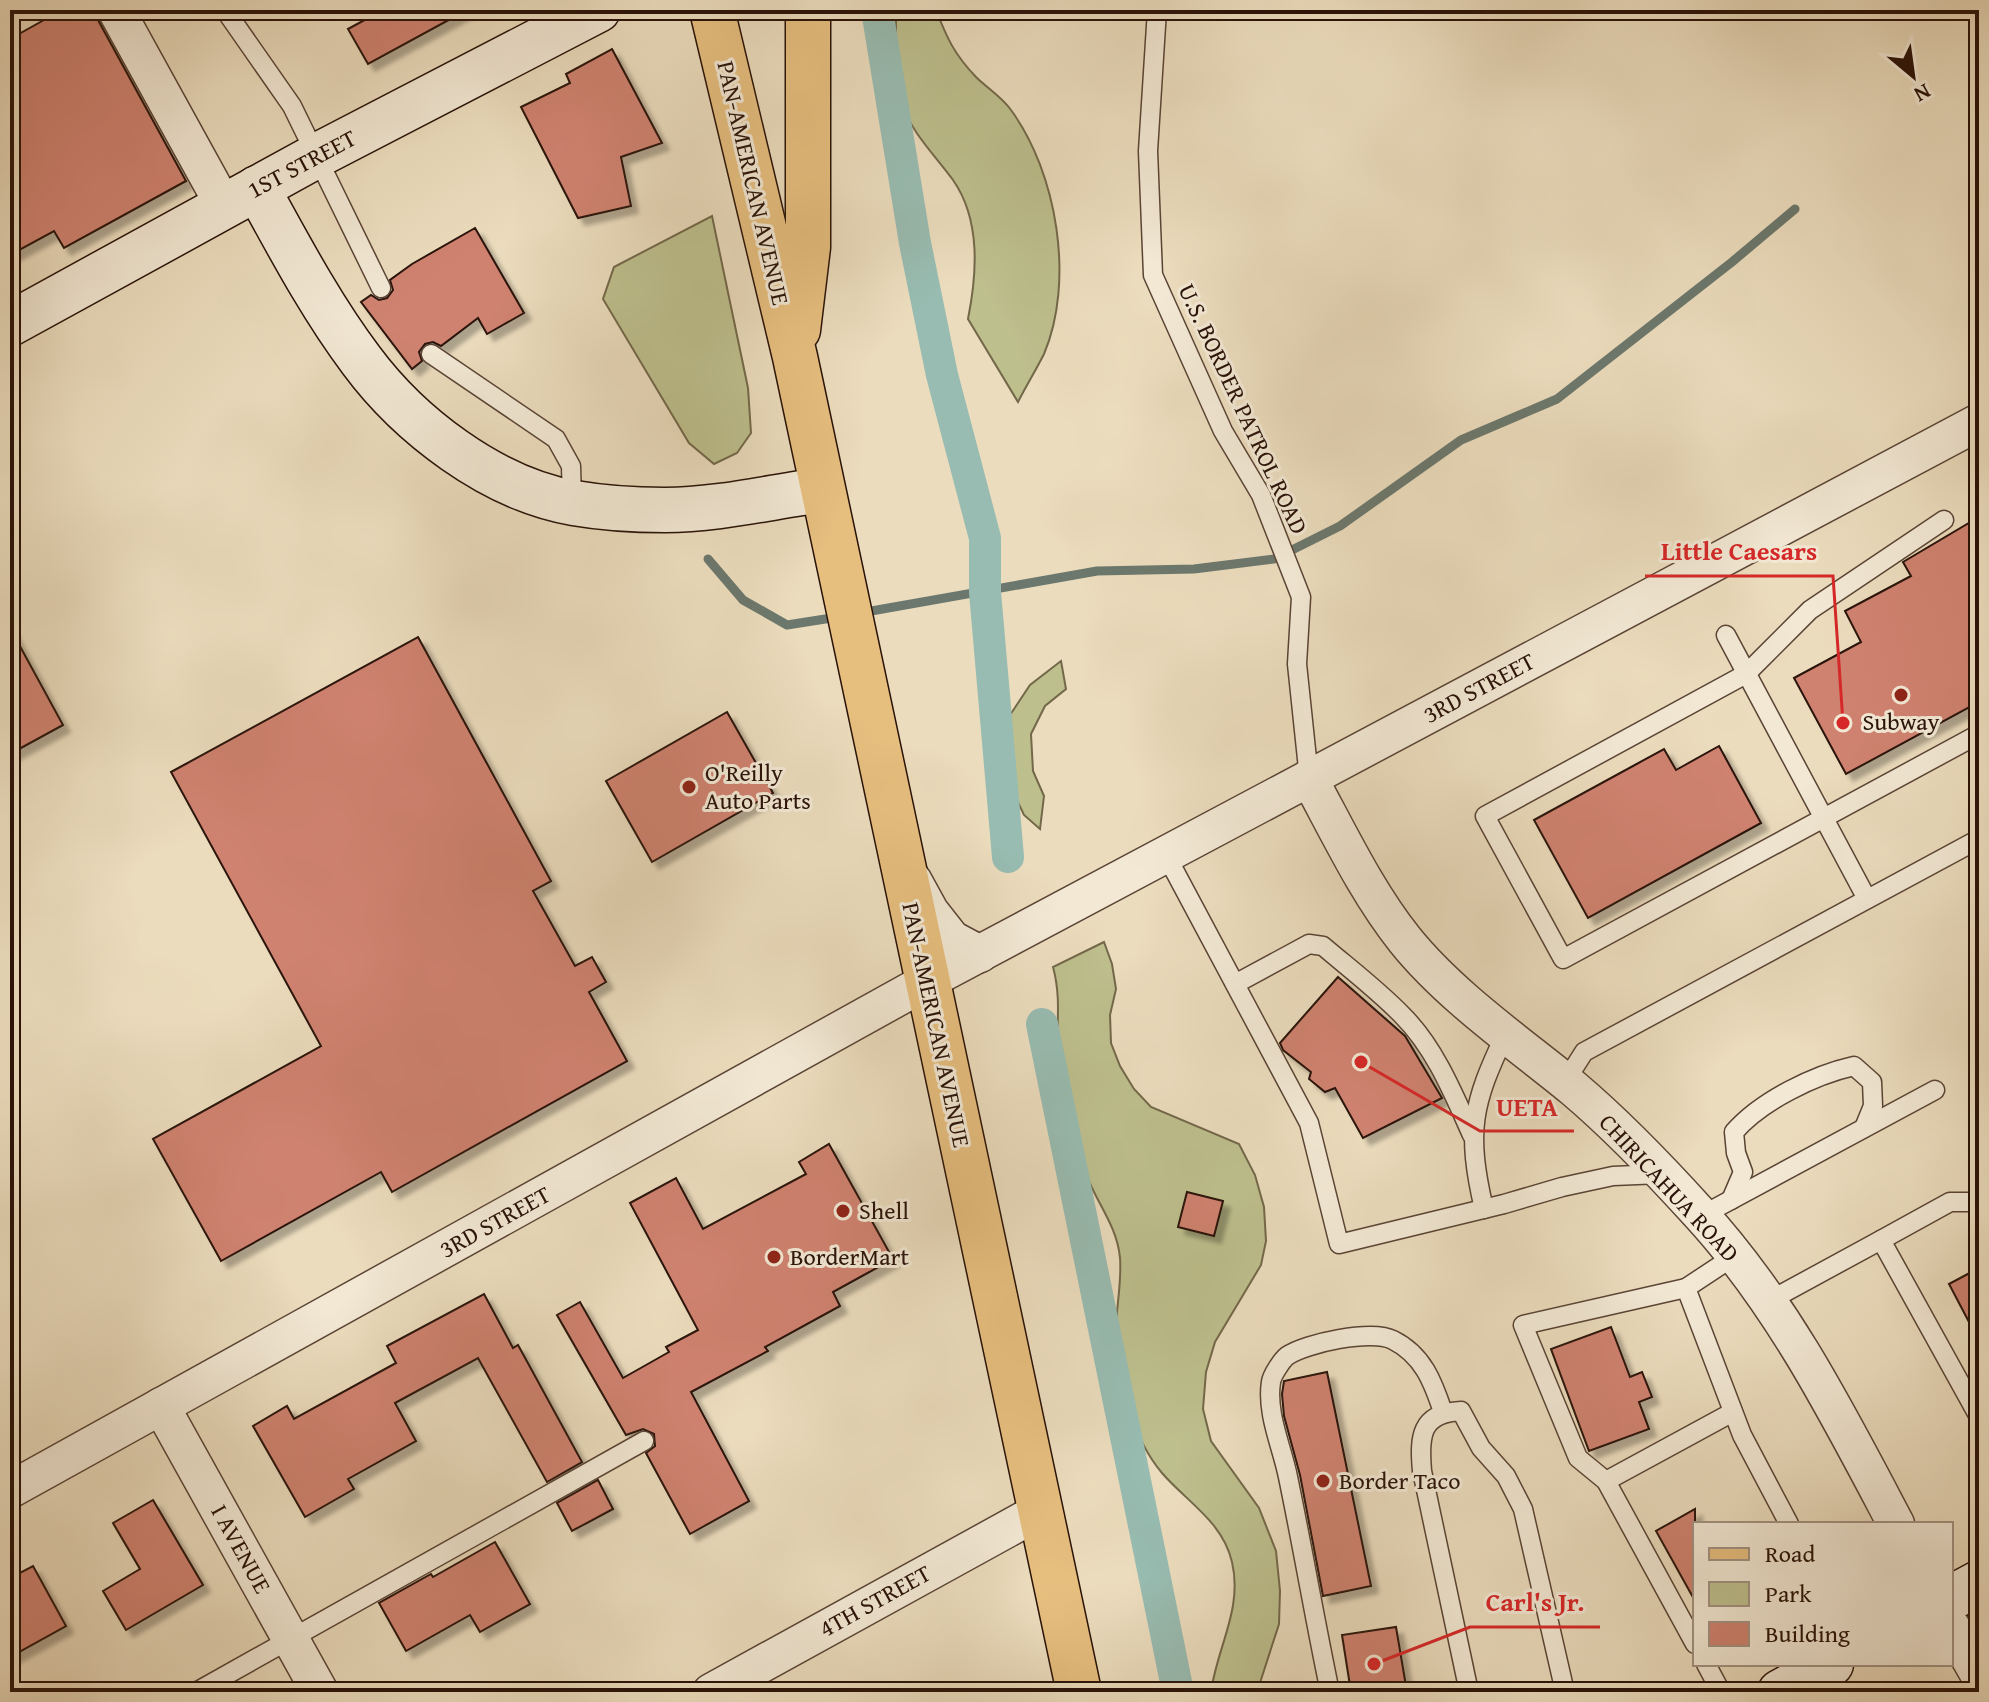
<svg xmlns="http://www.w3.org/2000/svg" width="1989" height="1702" font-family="'Gentium Book Plus',serif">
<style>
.green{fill:#bdbf8d;stroke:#73684a;stroke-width:2}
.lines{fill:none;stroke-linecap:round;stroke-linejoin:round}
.stream{stroke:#6c786d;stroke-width:9}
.canal{stroke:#98bcb1;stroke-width:32}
.building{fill:#cf8270;stroke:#291208;stroke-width:2;filter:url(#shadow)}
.lane-casing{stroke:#5a4435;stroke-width:21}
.street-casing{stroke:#5a4435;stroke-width:39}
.secondary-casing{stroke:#291208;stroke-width:47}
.primary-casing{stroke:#291208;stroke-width:47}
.lane{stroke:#f2e8d4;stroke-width:18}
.street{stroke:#f2e8d4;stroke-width:36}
.secondary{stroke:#f2e8d4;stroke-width:44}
.primary{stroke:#e6be7e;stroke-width:44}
.poi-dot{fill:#8f2418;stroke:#f2e8d4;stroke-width:3}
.labels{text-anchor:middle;stroke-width:6;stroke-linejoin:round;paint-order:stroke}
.street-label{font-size:24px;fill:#291208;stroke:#f2e8d4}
.poi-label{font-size:24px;fill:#291208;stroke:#f2e8d4;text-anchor:start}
.leader{fill:none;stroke:#d62828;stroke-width:3}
.callout-dot{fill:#d62828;stroke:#f2e8d4;stroke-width:3}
.callout-label{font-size:26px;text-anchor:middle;font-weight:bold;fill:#d62828;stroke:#f2e8d4;stroke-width:6;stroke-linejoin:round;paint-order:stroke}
</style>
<defs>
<filter id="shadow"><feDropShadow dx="7" dy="7" stdDeviation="2" flood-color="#0004"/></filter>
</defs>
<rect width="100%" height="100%" fill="#ebdcbd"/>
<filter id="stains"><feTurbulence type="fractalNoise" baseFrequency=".0025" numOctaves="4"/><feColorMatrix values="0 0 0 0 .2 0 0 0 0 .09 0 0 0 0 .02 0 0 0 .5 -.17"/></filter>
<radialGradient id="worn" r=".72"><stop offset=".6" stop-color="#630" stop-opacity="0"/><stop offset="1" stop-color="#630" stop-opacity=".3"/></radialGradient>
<g class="green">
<path d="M896,10h40c11,28 18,44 40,67 11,11 26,20 35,33 46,63 64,171 33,244 -8,16 -18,32 -26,48l-50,-83c9,-45 13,-99 -15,-139 -17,-24 -42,-47 -51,-77 -7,-24 -6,-67 -6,-93z"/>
<path d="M712,216l36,172 3,45 -14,20 -23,11 -25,-21 -86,-144 11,-32z"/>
<path d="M1061,661l5,28 -21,17 -14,28 2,37 11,25 -4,33 -16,-14 -18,-38 -2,-53 26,-39z"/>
<path d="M1104,942l8,22 4,25 -6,26 1,28 9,23 14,23 17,18 88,37 16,31 9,32 2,34 -5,24 -46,77 -9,30 -3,37 8,32 48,67 17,43 4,40 -1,33 -22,68h-46c6,-45 32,-83 21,-130 -9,-40 -45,-60 -70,-89 -16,-19 -26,-41 -33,-64 -8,-26 -12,-52 -13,-78 0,-24 6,-49 4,-73 -2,-23 -13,-41 -24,-62 -12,-23 -24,-52 -30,-79 -5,-21 -10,-44 -9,-66 0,-29 4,-55 -4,-84z"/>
</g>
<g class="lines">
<g class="stream">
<path d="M708,559l35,41 44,25 51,-8"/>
<path d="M860,613l237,-42 97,-2 80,-10 66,-33 121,-86 96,-41 175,-137 63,-53"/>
</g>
<g class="canal">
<path d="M877,10l38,233 27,132 43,163v54l23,265"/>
<path d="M1042,1024l136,668"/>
</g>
</g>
<g class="building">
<path d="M62,10h33l3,10 88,161 -122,67 -10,-17 -44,24v-86l8,-4 -8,-16v-110z"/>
<path d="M383,10h84l-99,54 -20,-35z"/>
<path d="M612,49l50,94 -41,14 10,49 -53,12 -57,-111 49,-24 -4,-9z"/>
<path d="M475,228l49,85 -37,21 -9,-16 -37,28 -8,-4 -8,2 -6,8 3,9 -10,8 -51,-67 10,-7 8,5 8,-2 6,-8 -3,-10 22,-16z"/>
<path d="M1979,517v185l-133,72 -52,-96 67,-36 -16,-31 66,-35 -8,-14z"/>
<path d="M10,628l53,97 -53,29z"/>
<path d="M418,637l133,244 -18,10 42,75 17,-9 14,25 -17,10 38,69 -235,131 -11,-20 -160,89 -68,-122 168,-93 -150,-274z"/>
<path d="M727,712l46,81 -121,69 -46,-81z"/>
<path d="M1719,746l42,77 -173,95 -54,-98 130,-71 12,21z"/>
<path d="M1338,977l67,59 37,62 -79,40 -28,-50 -10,4 -16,-13 2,-7 -28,-22 -3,-7z"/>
<path d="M829,1144l64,115 -60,33 7,14 -75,41 3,4 -77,41 58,109 -59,33 -44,-81 9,-7 -1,-12 -11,-5 -17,6 -69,-120 23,-13 43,76 46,-26 -3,-5 32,-17 -68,-127 46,-25 27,51 103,-55 -7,-12z"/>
<path d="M1187,1192l36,9 -9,35 -36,-9z"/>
<path d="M1979,1268v73l-30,-57z"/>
<path d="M484,1294l29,54 5,-3 64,117 -35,20 -69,-124 -83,45 21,38 -68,38 6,10 -49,28 -52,-91 34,-20 7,13 102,-56 -9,-17z"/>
<path d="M1611,1327l19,50 12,-5 10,25 -13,5 10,27 -60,22 -38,-102z"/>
<path d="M1327,1372l44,214 -48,10 -23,-121 -16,-59 -2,-22 2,-13z"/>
<path d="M598,1480l15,29 -41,22 -15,-28z"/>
<path d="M153,1500l50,85 -77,45 -23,-39 37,-22 -27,-46z"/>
<path d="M1695,1509v92l-39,-70z"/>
<path d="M495,1542l35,62 -50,28 -10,-17 -64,36 -27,-48 52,-29 2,3z"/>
<path d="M33,1566l33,60 -56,31v-79z"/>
<path d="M1396,1627l11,65h-56l-9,-57z"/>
</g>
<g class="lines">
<g class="lane-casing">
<g id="lane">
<path d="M225,10l67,96 89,182"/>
<path d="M1157,10l-9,141 5,124 70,156 38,64 40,102 -4,67 12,114"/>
<path d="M431,354l125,85 15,27 1,35"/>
<path d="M1944,520l-134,90 -64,64 -261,142 78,143 416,-225"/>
<path d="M1726,635l141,264"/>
<path d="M1166,855l143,268 30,121 165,-40 58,-17 51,-11 48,-2"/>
<path d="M1235,984l74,-40 14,2c27,23 56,45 80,70 32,32 51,79 69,119"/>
<path d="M1565,1082l19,-30 395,-213"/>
<path d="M1731,1200l12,-28 -7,-19 -2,-21c27,-31 80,-57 120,-66l18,16 1,24 -9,22"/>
<path d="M1484,1209c-18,-78 -12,-105 22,-176"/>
<path d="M1701,1216l234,-126"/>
<path d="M1881,1240l69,-38h29"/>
<path d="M1733,1257l-47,31 56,147 47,89"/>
<path d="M1686,1288l-163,37 55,133 28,23 89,163"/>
<path d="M1767,1302l114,-62 98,177"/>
<path d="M1606,1481l127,-69"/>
<path d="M1706,1664l15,28"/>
<path d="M196,1692l448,-251"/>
<path d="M1330,1692c-15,-71 -27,-143 -42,-215 -6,-30 -22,-64 -17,-95 1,-7 11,-22 16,-26 19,-13 85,-27 106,-16 30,15 40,42 50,72"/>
<path d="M1469,1692l-47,-221c-3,-34 -2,-58 39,-60l20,37 25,28 17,33 42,183"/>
</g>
</g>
<g class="street-casing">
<g id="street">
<path d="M116,10l108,196"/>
<path d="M1309,778c30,55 57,113 96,162 45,56 113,103 168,148 45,38 86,81 125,124 84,91 141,204 198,312"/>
<path d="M913,880l17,31 22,28 28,15"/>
<path d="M161,1406l159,286"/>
<path d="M10,1490l916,-508 1053,-560"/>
<path d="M1951,1626l28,49"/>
<path d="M711,1692l329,-181"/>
</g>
</g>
<g class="secondary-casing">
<g id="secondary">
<path d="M257,188c32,58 64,119 104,172 48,65 131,129 213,143 29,5 61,7 91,7 52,0 105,-13 157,-20"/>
<path d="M10,324l308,-169 280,-145"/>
<path d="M1951,1598l28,-15"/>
<path d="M1780,1692l51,-28"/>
</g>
</g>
<g class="primary-casing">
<g id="primary">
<path d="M712,10l83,347 284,1335"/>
<path d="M798,330l10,-83v-237"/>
</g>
</g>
<use href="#lane" class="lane"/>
<use href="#street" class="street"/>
<use href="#secondary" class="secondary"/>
<use href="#primary" class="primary"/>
</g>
<g class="poi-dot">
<circle cx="1901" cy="695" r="8"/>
<circle cx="689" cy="787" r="8"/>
<circle cx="843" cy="1211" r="8"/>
<circle cx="774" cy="1257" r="8"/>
<circle cx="1323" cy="1481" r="8"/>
</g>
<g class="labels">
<g class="street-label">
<text transform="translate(302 164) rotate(-28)" y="8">1ST STREET</text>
<text transform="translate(753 183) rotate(77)" y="8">PAN-AMERICAN AVENUE</text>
<text transform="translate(1243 409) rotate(65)" y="8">U.S. BORDER PATROL ROAD</text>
<text transform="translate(1479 688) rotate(-28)" y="8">3RD STREET</text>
<text transform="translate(936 1025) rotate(78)" y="8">PAN-AMERICAN AVENUE</text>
<text transform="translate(1669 1188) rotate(47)" y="8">CHIRICAHUA ROAD</text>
<text transform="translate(495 1222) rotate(-29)" y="8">3RD STREET</text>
<text transform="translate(241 1549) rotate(61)" y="8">I AVENUE</text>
<text transform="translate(875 1601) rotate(-29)" y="8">4TH STREET</text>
</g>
<g class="poi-label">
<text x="1901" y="730" text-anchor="middle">Subway</text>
<text x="705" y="781">O'Reilly<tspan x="705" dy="28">Auto Parts</tspan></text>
<text x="859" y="1219">Shell</text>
<text x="790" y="1265">BorderMart</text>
<text x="1339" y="1489">Border Taco</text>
</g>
</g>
<path class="leader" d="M1843 723L1833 576H1645M1361 1062L1480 1131H1574M1374 1664L1470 1627H1600"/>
<g class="callout-dot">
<circle cx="1843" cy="723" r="8"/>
<circle cx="1361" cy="1062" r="8"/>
<circle cx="1374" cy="1664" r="8"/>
</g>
<g class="callout-label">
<text x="1739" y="560">Little Caesars</text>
<text x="1527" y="1116">UETA</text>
<text x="1535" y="1611">Carl's Jr.</text>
</g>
<rect width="1989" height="1702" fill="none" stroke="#ebdcbd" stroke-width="40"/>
<rect x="12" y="12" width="1965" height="1678" fill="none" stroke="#291208" stroke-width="4"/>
<rect x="20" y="20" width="1949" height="1662" fill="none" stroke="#291208" stroke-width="2"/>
<rect x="1693" y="1522" width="260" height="144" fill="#f2e8d4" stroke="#a29282" stroke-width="2"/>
<rect x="1709" y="1548" width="40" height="12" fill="#e6be7e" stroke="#a29282" stroke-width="2"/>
<text x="1765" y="1562" font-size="24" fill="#291208">Road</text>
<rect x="1709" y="1582" width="40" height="24" fill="#bdbf8d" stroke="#a29282" stroke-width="2"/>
<text x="1765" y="1602" font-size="24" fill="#291208">Park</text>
<rect x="1709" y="1622" width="40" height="24" fill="#cf8270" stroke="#a29282" stroke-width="2"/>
<text x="1765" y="1642" font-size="24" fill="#291208">Building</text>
<g transform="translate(1913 76) rotate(151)" stroke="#f2e8d4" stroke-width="6" paint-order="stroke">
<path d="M0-6L14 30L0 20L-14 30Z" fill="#291208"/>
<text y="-12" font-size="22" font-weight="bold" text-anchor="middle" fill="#291208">N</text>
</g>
<rect width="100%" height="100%" filter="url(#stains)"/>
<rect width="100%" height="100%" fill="url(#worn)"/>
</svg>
